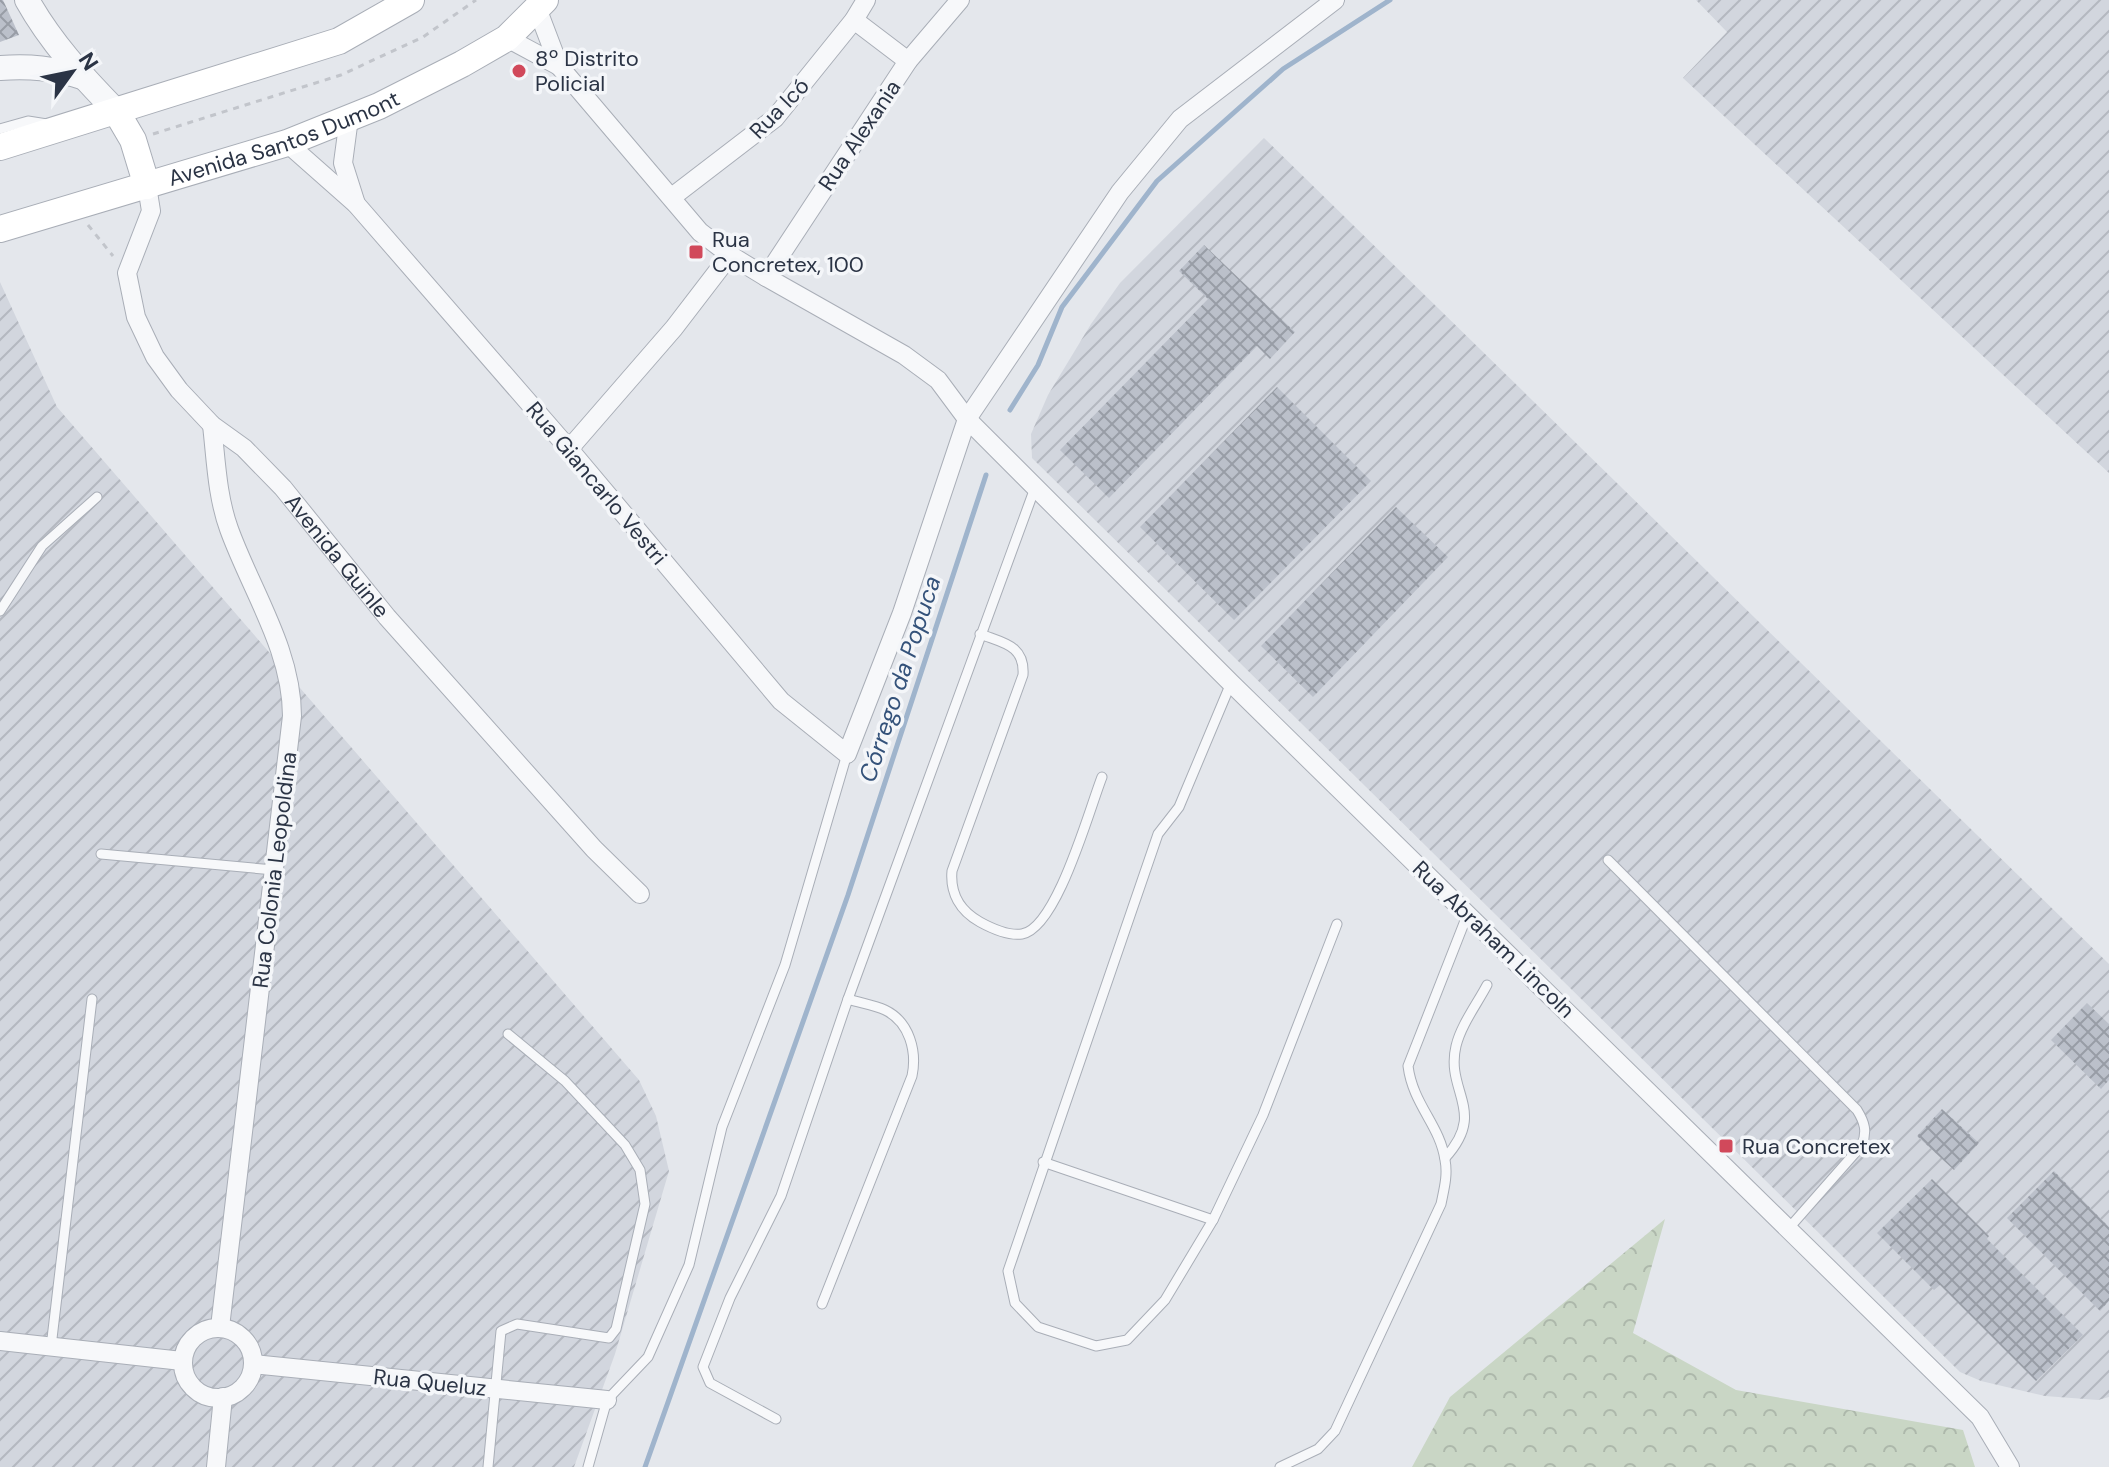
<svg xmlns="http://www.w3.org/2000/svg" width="2109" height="1467" font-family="'DM Sans',sans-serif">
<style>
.industrial{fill:url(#industrial-furrows)}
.forest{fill:url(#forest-crowns)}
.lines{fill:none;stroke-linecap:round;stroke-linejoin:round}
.stream{stroke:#9fb4cc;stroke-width:5}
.building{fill:url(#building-cross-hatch)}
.service-casing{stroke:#a9aeb7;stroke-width:11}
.minor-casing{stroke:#a9aeb7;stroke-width:20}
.tertiary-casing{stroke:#a9aeb7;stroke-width:26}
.secondary-casing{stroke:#a9aeb7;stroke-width:28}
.path{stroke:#c2c5cb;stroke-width:3;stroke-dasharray:6 6;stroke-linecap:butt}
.service{stroke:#f7f8fa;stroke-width:9}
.minor{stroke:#f7f8fa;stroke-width:18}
.tertiary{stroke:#f7f8fa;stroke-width:24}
.secondary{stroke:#fff;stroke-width:26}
.poi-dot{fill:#d1495b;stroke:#f4f6f9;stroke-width:3}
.labels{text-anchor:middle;stroke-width:7;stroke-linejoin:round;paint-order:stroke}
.poi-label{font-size:22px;fill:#2b3445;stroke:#f4f6f9;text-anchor:start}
.street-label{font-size:22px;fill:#2b3445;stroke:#f4f6f9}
.water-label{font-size:24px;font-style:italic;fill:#34527a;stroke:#f4f6f9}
</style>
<defs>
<pattern id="industrial-furrows" width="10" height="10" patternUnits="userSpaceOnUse" patternTransform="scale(2)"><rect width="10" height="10" fill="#d2d6de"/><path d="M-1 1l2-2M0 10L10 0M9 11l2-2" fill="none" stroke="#b4b8c0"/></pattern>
<pattern id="forest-crowns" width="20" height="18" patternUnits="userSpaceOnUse" patternTransform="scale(2)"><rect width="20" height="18" fill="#c9d6c5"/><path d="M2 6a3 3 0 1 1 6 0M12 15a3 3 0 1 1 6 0" fill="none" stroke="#adb8ab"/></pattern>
<pattern id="building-cross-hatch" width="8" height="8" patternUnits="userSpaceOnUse" patternTransform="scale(2)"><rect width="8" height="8" fill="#bbc0ca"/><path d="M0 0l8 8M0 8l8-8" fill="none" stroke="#989da6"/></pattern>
</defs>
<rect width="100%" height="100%" fill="#e4e7ec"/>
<g class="industrial">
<path d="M1696,0h413v473l-426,-395 44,-46z"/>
<path d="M1264,138l845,826v433l-11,3 -53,-4 -64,-15 -21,-9 -928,-914 -1,-24 17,-39 43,-71 29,-41z"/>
<path d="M0,282l57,125 582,673 17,36 13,55 -54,183 -41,113h-574z"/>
</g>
<path class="forest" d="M1665,1219l-32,114 103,57 227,40 12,37h-563l38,-70z"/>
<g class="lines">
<g class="stream">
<path d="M1010,410l28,-45 24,-58 95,-126 126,-112 107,-69"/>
<path d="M645,1467l203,-572 138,-420"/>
</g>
</g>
<g class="building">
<path d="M0,0h3l16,35 -19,7z"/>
<path d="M1204,245l91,87 -25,27 -13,-13 -148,152 -49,-48 148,-151 -29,-28z"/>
<path d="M1277,387l94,94 -137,139 -94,-93z"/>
<path d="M1396,507l52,50 -135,140 -52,-51z"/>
<path d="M2087,1003l22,21v56l-8,9 -50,-49z"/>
<path d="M1942,1109l37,34 -25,27 -37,-34z"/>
<path d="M2054,1171l55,56v74l-9,10 -93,-93z"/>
<path d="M1932,1179l57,57 -2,3 96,96 -47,46 -96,-96 -6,5 -57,-57z"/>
</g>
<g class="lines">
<g class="service-casing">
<g id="service">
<path d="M0,129l28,-8 19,3"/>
<path d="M0,611l42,-65 55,-49"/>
<path d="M980,634c23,9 45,11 43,41l-71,196c-2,22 8,40 28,51 11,6 29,14 42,12 35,-6 67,-124 80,-157"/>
<path d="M1231,683l-52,124 -21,27 -150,437 7,32 23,24 58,19 31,-6 38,-40 48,-80 50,-105 74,-191"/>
<path d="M101,854l173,16"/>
<path d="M1608,860l249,250c8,13 10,21 5,35l-73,83"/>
<path d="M1445,1158c43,-47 0,-66 11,-112 5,-21 21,-42 31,-61"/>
<path d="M1043,1162l170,58"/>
<path d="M822,1304l90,-228c5,-24 -2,-54 -27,-66 -11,-5 -25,-7 -37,-11"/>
<path d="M51,1347l41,-348"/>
<path d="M776,1419l-66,-36 -7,-16 27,-69 51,-102 67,-197 188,-514"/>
<path d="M488,1467l13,-136 16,-7 92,14 7,-9 29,-125 -5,-34 -15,-25 -60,-64 -57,-47"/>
<path d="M588,1467l19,-67 41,-43 41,-92 33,-138 63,-162 62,-211"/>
<path d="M1280,1467l38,-18 17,-18 106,-227c3,-15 7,-29 4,-44 -5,-35 -32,-55 -37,-94l60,-153"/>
</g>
</g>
<g class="minor-casing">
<g id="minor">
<path d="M537,8l22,58 141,166 30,23 36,22 138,78 34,25 29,39 264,264 749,734 30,50"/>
<path d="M854,20l54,41"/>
<path d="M507,38l52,28"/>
<path d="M349,118l-6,45 13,41"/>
<path d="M287,143l69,61 213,245 212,252 66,53 55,-141 65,-194 153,-227 60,-73 155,-119"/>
<path id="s1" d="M147,186l4,25 -24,62 9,44 19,40 24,33 33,35 32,23 39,40 104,129 207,232 46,45"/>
<path d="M672,197l103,-79 79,-98 12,-20"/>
<path d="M766,277l142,-216 52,-61"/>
<path d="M212,425c4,35 5,71 17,104 22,61 63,121 63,187l-72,611"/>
<path d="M569,449l105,-121 56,-73"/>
<circle cx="218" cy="1363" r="35"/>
<path d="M0,1341l182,20"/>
<path d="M253,1364l354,36"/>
<path d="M216,1467l7,-70"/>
</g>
</g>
<g class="tertiary-casing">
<g id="tertiary">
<path d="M27,0c24,43 55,76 89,111"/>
<path d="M0,68c30,-2 53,0 82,9"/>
</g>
</g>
<g class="secondary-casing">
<g id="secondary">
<path d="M116,111l17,29 14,46"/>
<path d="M0,147l339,-106 72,-41"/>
<path id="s2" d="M0,229l287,-86 92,-37 83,-42 45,-26 38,-38"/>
</g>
</g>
<g class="path">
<path d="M153,134l188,-59 82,-38 53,-37"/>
<path d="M88,225l25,31"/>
</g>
<use href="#service" class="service"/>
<use href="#minor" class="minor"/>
<use href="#tertiary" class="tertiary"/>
<use href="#secondary" class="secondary"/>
</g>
<g class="poi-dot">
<circle cx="519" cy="71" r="8"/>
<rect x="688" y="244" width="16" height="16" rx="4"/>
<rect x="1718" y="1138" width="16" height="16" rx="4"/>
</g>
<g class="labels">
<g class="poi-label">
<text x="535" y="66">8º Distrito<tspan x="535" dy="25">Policial</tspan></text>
<text x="712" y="247">Rua<tspan x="712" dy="25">Concretex, 100</tspan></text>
<text x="1742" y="1154">Rua Concretex</text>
</g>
<g class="street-label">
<text transform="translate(779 108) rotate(-46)" y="8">Rua Icó</text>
<text transform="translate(859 135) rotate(-56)" y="8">Rua Alexania</text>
<text dy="8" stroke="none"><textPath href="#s2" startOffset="298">Avenida Santos Dumont</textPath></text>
<text transform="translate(597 483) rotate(50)" y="8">Rua Giancarlo Vestri</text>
<text dy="8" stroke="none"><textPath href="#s1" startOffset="452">Avenida Guinle</textPath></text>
<text transform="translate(274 870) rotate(-83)" y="8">Rua Colonia Leopoldina</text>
<text transform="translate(1494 939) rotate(44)" y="8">Rua Abraham Lincoln</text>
<text transform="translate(430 1382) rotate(6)" y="8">Rua Queluz</text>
</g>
<g class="water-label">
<text transform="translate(900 679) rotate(-72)" y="8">Córrego da Popuca</text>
</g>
</g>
<g transform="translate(72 72) rotate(57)" stroke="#f4f6f9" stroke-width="6" paint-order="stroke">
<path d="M0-6L14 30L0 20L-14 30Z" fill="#2b3445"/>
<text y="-12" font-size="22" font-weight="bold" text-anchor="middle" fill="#2b3445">N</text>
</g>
</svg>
